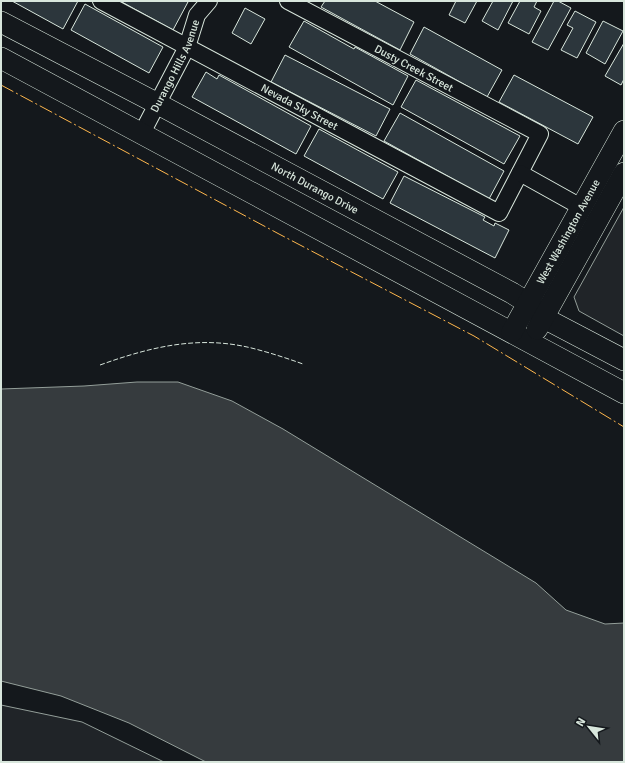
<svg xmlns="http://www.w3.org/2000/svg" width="625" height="763" font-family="Signika,sans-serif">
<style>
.green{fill:#202428;stroke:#939e99}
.water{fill:#363b3e;stroke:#939e99}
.building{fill:#2c363c;stroke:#d8e6dc}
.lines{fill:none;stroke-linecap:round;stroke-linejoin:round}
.minor-casing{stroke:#d8e6dc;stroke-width:18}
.major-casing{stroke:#d8e6dc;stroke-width:22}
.minor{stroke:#14181c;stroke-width:16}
.major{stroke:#14181c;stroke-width:21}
.fence{stroke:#d8e6dc;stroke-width:1;stroke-dasharray:5 2;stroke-linecap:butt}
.power{stroke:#ffb74d;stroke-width:1;stroke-dasharray:14 3 2 3;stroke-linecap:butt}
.labels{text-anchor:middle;stroke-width:3;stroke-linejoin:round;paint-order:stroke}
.street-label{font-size:11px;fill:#d8e6dc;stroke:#14181c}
</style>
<rect width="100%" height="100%" fill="#14181c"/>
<g class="green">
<path d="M624,207v129l-45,-25 -5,-14z"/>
<path d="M1,705l81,17 82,40h-163z"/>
</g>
<path class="water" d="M137,382h41l54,19 51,28 253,154 30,27 39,14 19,-1v139h-418l-77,-39 -68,-27 -60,-15v-292l83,-3z"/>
<g class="building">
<path d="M12,1h66l-15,28z"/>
<path d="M120,1h65l3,1 -15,28z"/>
<path d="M325,1h50l39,21 -14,28 -79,-43z"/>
<path d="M456,1h21l-12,22 -16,-8z"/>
<path d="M493,1h20l-15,29 -16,-9z"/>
<path d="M520,1h17l-3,6 7,4 -12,23 -21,-11z"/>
<path d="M554,1h4l13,7 -23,42 -16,-8z"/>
<path d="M85,4l78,43 -14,26 -78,-43z"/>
<path d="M245,8l20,11 -14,25 -19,-11z"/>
<path d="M575,11l21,11 -19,36 -16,-8 12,-22 -6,-3z"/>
<path d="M304,21l50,28 1,-2 53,29 -15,29 -104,-58z"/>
<path d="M603,21l20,10 -18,33 -19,-11z"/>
<path d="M424,27l78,43 -15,27 -77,-43z"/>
<path d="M624,43v36l-3,6 -16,-9z"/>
<path d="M285,55l105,54 -14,27 -105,-54z"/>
<path d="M206,72l11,7 2,-4 92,51 -15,28 -104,-57z"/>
<path d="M514,75l79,42 -15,27 -79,-42z"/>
<path d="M416,80l104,56 -16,28 -103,-57z"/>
<path d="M400,113l104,58 -15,28 -105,-58z"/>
<path d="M319,129l79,43 -15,27 -79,-43z"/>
<path d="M404,176l81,41 -2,3 11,6 1,-3 14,7 -14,28 -105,-55z"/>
</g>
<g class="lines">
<g class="minor-casing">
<g id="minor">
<path id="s1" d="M101,1l398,212 41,-79 -252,-133"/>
<path id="s2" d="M142,133l45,-86 10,-32 12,-14"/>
<path d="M520,173l61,34"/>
</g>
</g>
<g class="major-casing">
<g id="major">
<path id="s3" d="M1,22l157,82 354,189 16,10 16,15 80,42"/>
<path d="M1,58l623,335"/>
<path d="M537,329l87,-156"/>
<path id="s4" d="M512,332l112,-201"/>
</g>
</g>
<use href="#minor" class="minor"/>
<use href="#major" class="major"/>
<path class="fence" d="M100,365c53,-19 103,-31 159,-15 15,4 30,9 44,14"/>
<path class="power" d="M1,85l278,149 195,102 150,91"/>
</g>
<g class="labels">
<g class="street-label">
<text dy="4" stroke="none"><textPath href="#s2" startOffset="75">Durango Hills Avenue</textPath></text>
<text transform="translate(414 68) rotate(28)" y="4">Dusty Creek Street</text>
<text dy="4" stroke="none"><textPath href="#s1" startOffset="225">Nevada Sky Street</textPath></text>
<text dy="4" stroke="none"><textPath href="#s3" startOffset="355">North Durango Drive</textPath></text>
<text dy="4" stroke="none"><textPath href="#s4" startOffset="115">West Washington Avenue</textPath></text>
</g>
</g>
<rect width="625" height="763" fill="none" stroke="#d8e6dc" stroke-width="4"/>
<g transform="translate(589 727) rotate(300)" stroke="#14181c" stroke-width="3" paint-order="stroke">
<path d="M0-3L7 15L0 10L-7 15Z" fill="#d8e6dc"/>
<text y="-6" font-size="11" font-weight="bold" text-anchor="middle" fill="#d8e6dc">N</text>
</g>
</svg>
